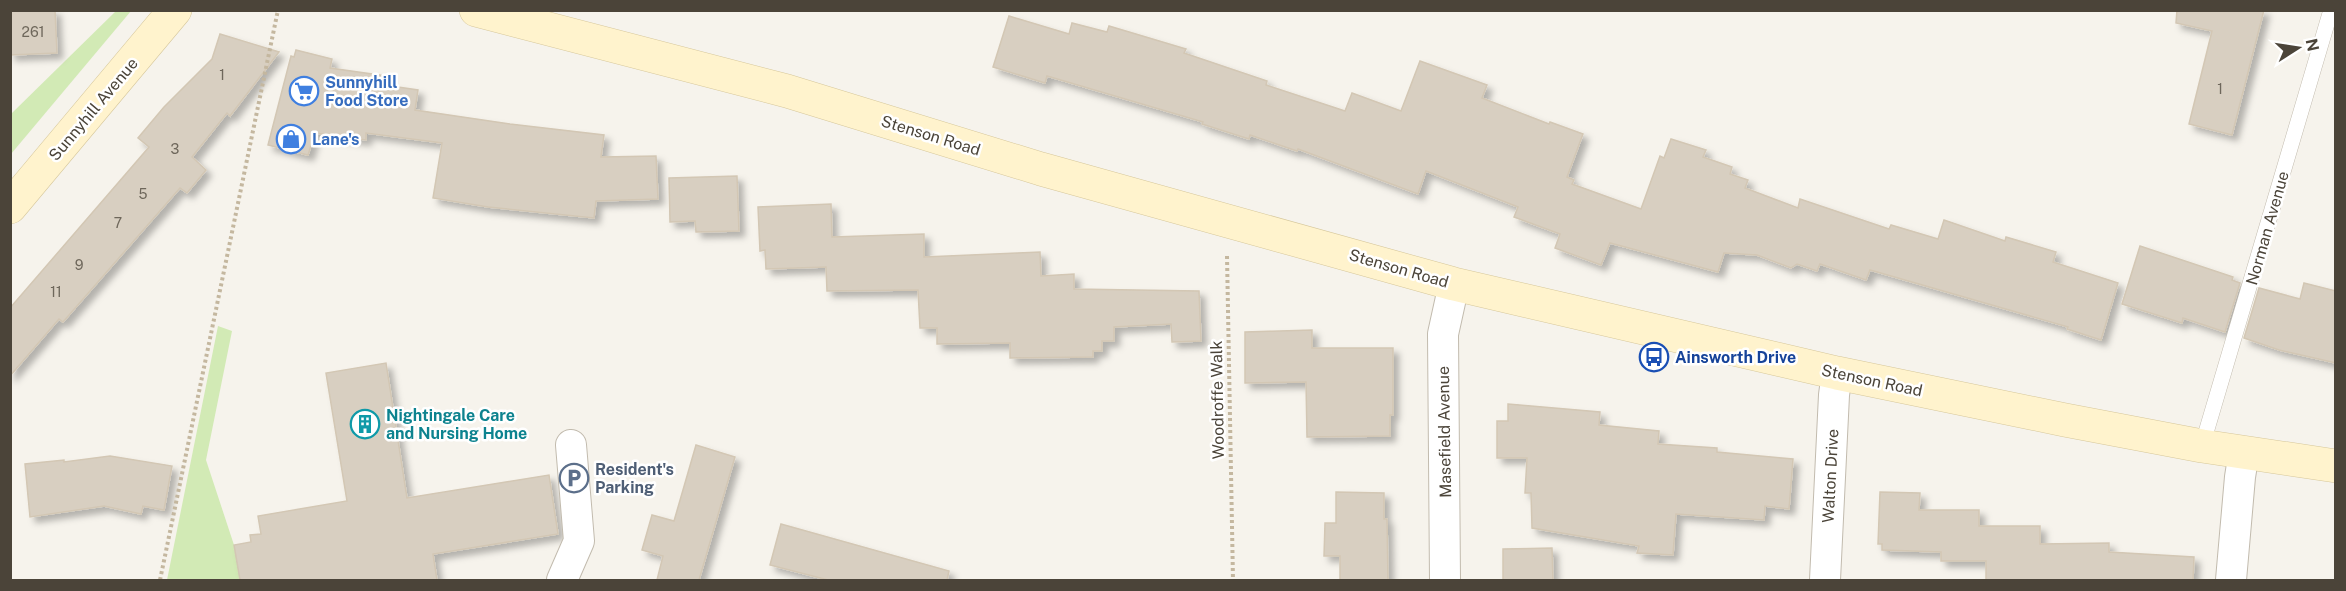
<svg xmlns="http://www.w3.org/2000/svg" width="2346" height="591" font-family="'Public Sans',sans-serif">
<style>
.green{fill:#d2eab5}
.building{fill:#d8cfc1;stroke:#d3c7b4;stroke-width:1.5;filter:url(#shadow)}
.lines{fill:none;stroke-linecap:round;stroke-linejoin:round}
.lane-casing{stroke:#c2bbae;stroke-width:16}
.street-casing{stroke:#c2bbae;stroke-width:32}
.secondary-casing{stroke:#d6c79b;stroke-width:34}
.path{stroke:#c4b79f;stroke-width:4;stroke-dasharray:3 3;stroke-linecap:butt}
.lane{stroke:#fff;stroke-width:15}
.street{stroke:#fff;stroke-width:30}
.secondary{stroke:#fff3cd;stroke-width:33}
.labels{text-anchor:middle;stroke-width:5;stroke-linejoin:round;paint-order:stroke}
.number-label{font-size:14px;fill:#6e675b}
.shop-label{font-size:16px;font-weight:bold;fill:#366cbe;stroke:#fff;text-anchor:start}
.street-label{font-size:16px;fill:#4b4439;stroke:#fff}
.transit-label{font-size:16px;font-weight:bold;fill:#164399;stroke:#fff;text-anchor:start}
.culture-label{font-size:16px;font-weight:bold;fill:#0d838f;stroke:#fff;text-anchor:start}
.service-label{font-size:16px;font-weight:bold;fill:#4e5e75;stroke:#fff;text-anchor:start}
</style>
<defs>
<filter id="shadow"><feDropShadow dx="5.5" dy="5.5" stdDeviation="3" flood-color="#0004"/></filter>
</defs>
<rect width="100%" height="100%" fill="#f6f3ec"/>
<g class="green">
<path d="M116,11h15l-120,143v-40z"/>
<path d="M218,326l14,5 -26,129 28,85 6,35h-73z"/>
</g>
<g class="building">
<path d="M10,10h45l2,43 -47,2z"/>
<path d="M2177,10h87l-32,125 -43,-11 23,-93 -36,-8z"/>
<path d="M1009,16l60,18 3,-11 35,9 2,-6 77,23 -2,4 83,28 -1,4 79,26 7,-18 49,18 19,-50 67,24 -5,13 67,26 1,-2 33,12 -16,43 7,3 -2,4 69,25 19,-53 4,2 7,-19 35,11 -3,7 29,10 -2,7 18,6 -3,8 53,20 2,-9 89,30 2,-4 47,14 6,-19 61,21 1,-4 50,15 -3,10 65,21 -17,57 -34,-11 1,-2 -198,-57 -4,10 -46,-16 -3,7 -20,-7 -6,4 -34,-13 -33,-2 -6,19 -108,-29 -9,22 -46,-17 5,-14 -46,-17 4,-10 -92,-36 -8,23 -120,-45 -1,2 -47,-16 -1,4 -47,-15 1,-2 -156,-46 -2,7 -52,-16z"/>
<path d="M220,34l59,18 -49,64 -3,-3 -35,44 14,13 -19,23 -7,-5 -117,134 -4,-3 -49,57v-68l139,-161 -11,-9 26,-31 48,-48z"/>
<path d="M296,50l36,9 -2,9 56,8 -2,9 34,5 -3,20 95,14 94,11 -3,22 55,-1 2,43 -62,2 -2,17 -106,-11 -55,-9 9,-55 -76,-10v7l-51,-7 -7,22 -40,-10 23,-89 3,1z"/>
<path d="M737,176l2,55 -43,1 -1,-11 -25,1 -1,-44z"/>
<path d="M831,204l1,33 92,-3v23l116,-5 1,24 33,-2v15l125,2 2,50 -29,1 -1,-18 -57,3v14h-12v10h-9v6l-83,1v-15l-73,1v-16h-17l-2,-38 -91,1 -1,-24 -60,2 -1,-19 -5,1 -2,-44z"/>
<path d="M2140,246l93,31 -1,3 8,3 -15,49 -42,-14 -1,5 -60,-19z"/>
<path d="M2304,283l32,8v72l-57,-13 -35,-12 15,-50 41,11z"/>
<path d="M1312,330v18h81v67h-3v21l-83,1 -1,-55 -61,1v-51z"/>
<path d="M386,363l21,135 142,-23 9,59 -125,20 4,26h-197l-6,-35 17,-3 -1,-7 11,-1 -3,-18 89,-15 -21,-128z"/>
<path d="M1508,404l92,8 -1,13 60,6 -1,13 59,4v4l76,7 -4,50 -24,-3 -1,14 -88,-6 -3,41 -36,-2 2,-7 -107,-18 -1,-35h-6l2,-35h-30v-37h11z"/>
<path d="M696,445l39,12 -22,75 -14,48h-42l6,-24 -21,-6 10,-35 22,6z"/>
<path d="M110,456l62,10 -8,44 -21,-4 -2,8 -37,-8 -74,11 -5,-53 39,-4v2z"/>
<path d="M1336,492l48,1v26h3l1,61h-48v-24h-16l1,-33h11z"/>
<path d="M1880,492l40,1 -1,17h60v16h61v18l69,-1v9l85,5 -1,23h-207v-19h-45v-9l-59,-2v-6h-4z"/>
<path d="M781,524l168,47 -2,9h-119l-58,-15z"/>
<path d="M1552,548l1,32h-50v-31z"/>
</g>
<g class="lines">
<g class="lane-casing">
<path id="lane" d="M2202,446l129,-436"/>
</g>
<g class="street-casing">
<g id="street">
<path d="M562,580l17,-39 -8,-96"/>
<path d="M1445,580l-2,-246 11,-50"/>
<path d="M1825,580l9,-185 3,-22"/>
<path d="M2231,580l9,-103 4,-25"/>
</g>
</g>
<g class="secondary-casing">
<g id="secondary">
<path d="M476,10l311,81 254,78 413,115 383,89 228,47 137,26 134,20"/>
<path d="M10,207l165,-197"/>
</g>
</g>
<g class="path">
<path d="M1227,256l6,324"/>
<path d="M160,580l118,-570"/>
</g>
<use href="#lane" class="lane"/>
<use href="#street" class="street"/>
<use href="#secondary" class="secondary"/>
</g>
<defs>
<g id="supermarket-ring" transform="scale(1.5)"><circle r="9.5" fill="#fff" stroke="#3f7fe0" stroke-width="1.5"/><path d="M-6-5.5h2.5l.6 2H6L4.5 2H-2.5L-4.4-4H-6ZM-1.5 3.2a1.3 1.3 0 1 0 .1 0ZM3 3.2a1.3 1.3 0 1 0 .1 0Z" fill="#3f7fe0"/></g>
<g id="shop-ring" transform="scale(1.5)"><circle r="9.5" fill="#fff" stroke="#3f7fe0" stroke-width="1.5"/><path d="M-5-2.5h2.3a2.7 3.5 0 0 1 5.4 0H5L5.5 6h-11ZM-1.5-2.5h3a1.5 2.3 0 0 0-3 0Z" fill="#3f7fe0"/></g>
<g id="bus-ring" transform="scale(1.5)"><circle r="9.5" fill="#fff" stroke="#1a4fb4" stroke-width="1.5"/><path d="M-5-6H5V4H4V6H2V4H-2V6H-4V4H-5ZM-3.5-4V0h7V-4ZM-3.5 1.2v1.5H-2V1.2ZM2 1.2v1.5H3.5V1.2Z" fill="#1a4fb4"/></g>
<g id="building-ring" transform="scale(1.5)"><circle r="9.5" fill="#fff" stroke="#0f9aa8" stroke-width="1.5"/><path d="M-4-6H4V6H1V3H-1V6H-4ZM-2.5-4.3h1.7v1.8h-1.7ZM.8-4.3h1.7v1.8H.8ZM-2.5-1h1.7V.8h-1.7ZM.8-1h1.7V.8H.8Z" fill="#0f9aa8"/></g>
<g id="parking-ring" transform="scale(1.5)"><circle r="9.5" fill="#fff" stroke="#5c6f8a" stroke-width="1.5"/><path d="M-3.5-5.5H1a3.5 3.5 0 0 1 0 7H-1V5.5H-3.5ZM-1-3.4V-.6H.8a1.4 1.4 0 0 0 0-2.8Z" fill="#5c6f8a"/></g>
</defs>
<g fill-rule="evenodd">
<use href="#supermarket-ring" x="304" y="91"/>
<use href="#shop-ring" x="291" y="139"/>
<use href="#bus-ring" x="1654" y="357"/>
<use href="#building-ring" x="365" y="424"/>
<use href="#parking-ring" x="574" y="478"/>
</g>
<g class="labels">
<g class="number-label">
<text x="33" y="37">261</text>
<text x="222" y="80">1</text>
<text x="2220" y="94">1</text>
<text x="175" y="154">3</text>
<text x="143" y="199">5</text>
<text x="118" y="228">7</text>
<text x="79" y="270">9</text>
<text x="56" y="297">11</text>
</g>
<g class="shop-label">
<text x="325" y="88">Sunnyhill<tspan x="325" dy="18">Food Store</tspan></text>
<text x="312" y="145">Lane's</text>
</g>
<g class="street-label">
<text transform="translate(93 109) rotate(-50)" y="6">Sunnyhill Avenue</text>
<text transform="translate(931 135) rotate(17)" y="6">Stenson Road</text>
<text transform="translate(2267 228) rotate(-74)" y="6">Norman Avenue</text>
<text transform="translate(1399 268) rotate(16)" y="6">Stenson Road</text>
<text transform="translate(1872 380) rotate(12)" y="6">Stenson Road</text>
<text transform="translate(1217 400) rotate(-91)" y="6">Woodroffe Walk</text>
<text transform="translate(1444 432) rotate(-91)" y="6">Masefield Avenue</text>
<text transform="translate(1830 476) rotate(-87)" y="6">Walton Drive</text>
</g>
<g class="transit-label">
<text x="1675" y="363">Ainsworth Drive</text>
</g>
<g class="culture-label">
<text x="386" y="421">Nightingale Care<tspan x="386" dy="18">and Nursing Home</tspan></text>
</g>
<g class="service-label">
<text x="595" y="475">Resident's<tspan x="595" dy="18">Parking</tspan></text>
</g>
</g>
<rect width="2346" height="591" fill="none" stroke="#4b4439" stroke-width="24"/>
<g transform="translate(2298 48) rotate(78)" stroke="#ffffff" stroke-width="4.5" paint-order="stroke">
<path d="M0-4.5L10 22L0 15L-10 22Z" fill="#4b4439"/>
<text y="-9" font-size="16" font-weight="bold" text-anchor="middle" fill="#4b4439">N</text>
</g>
</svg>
